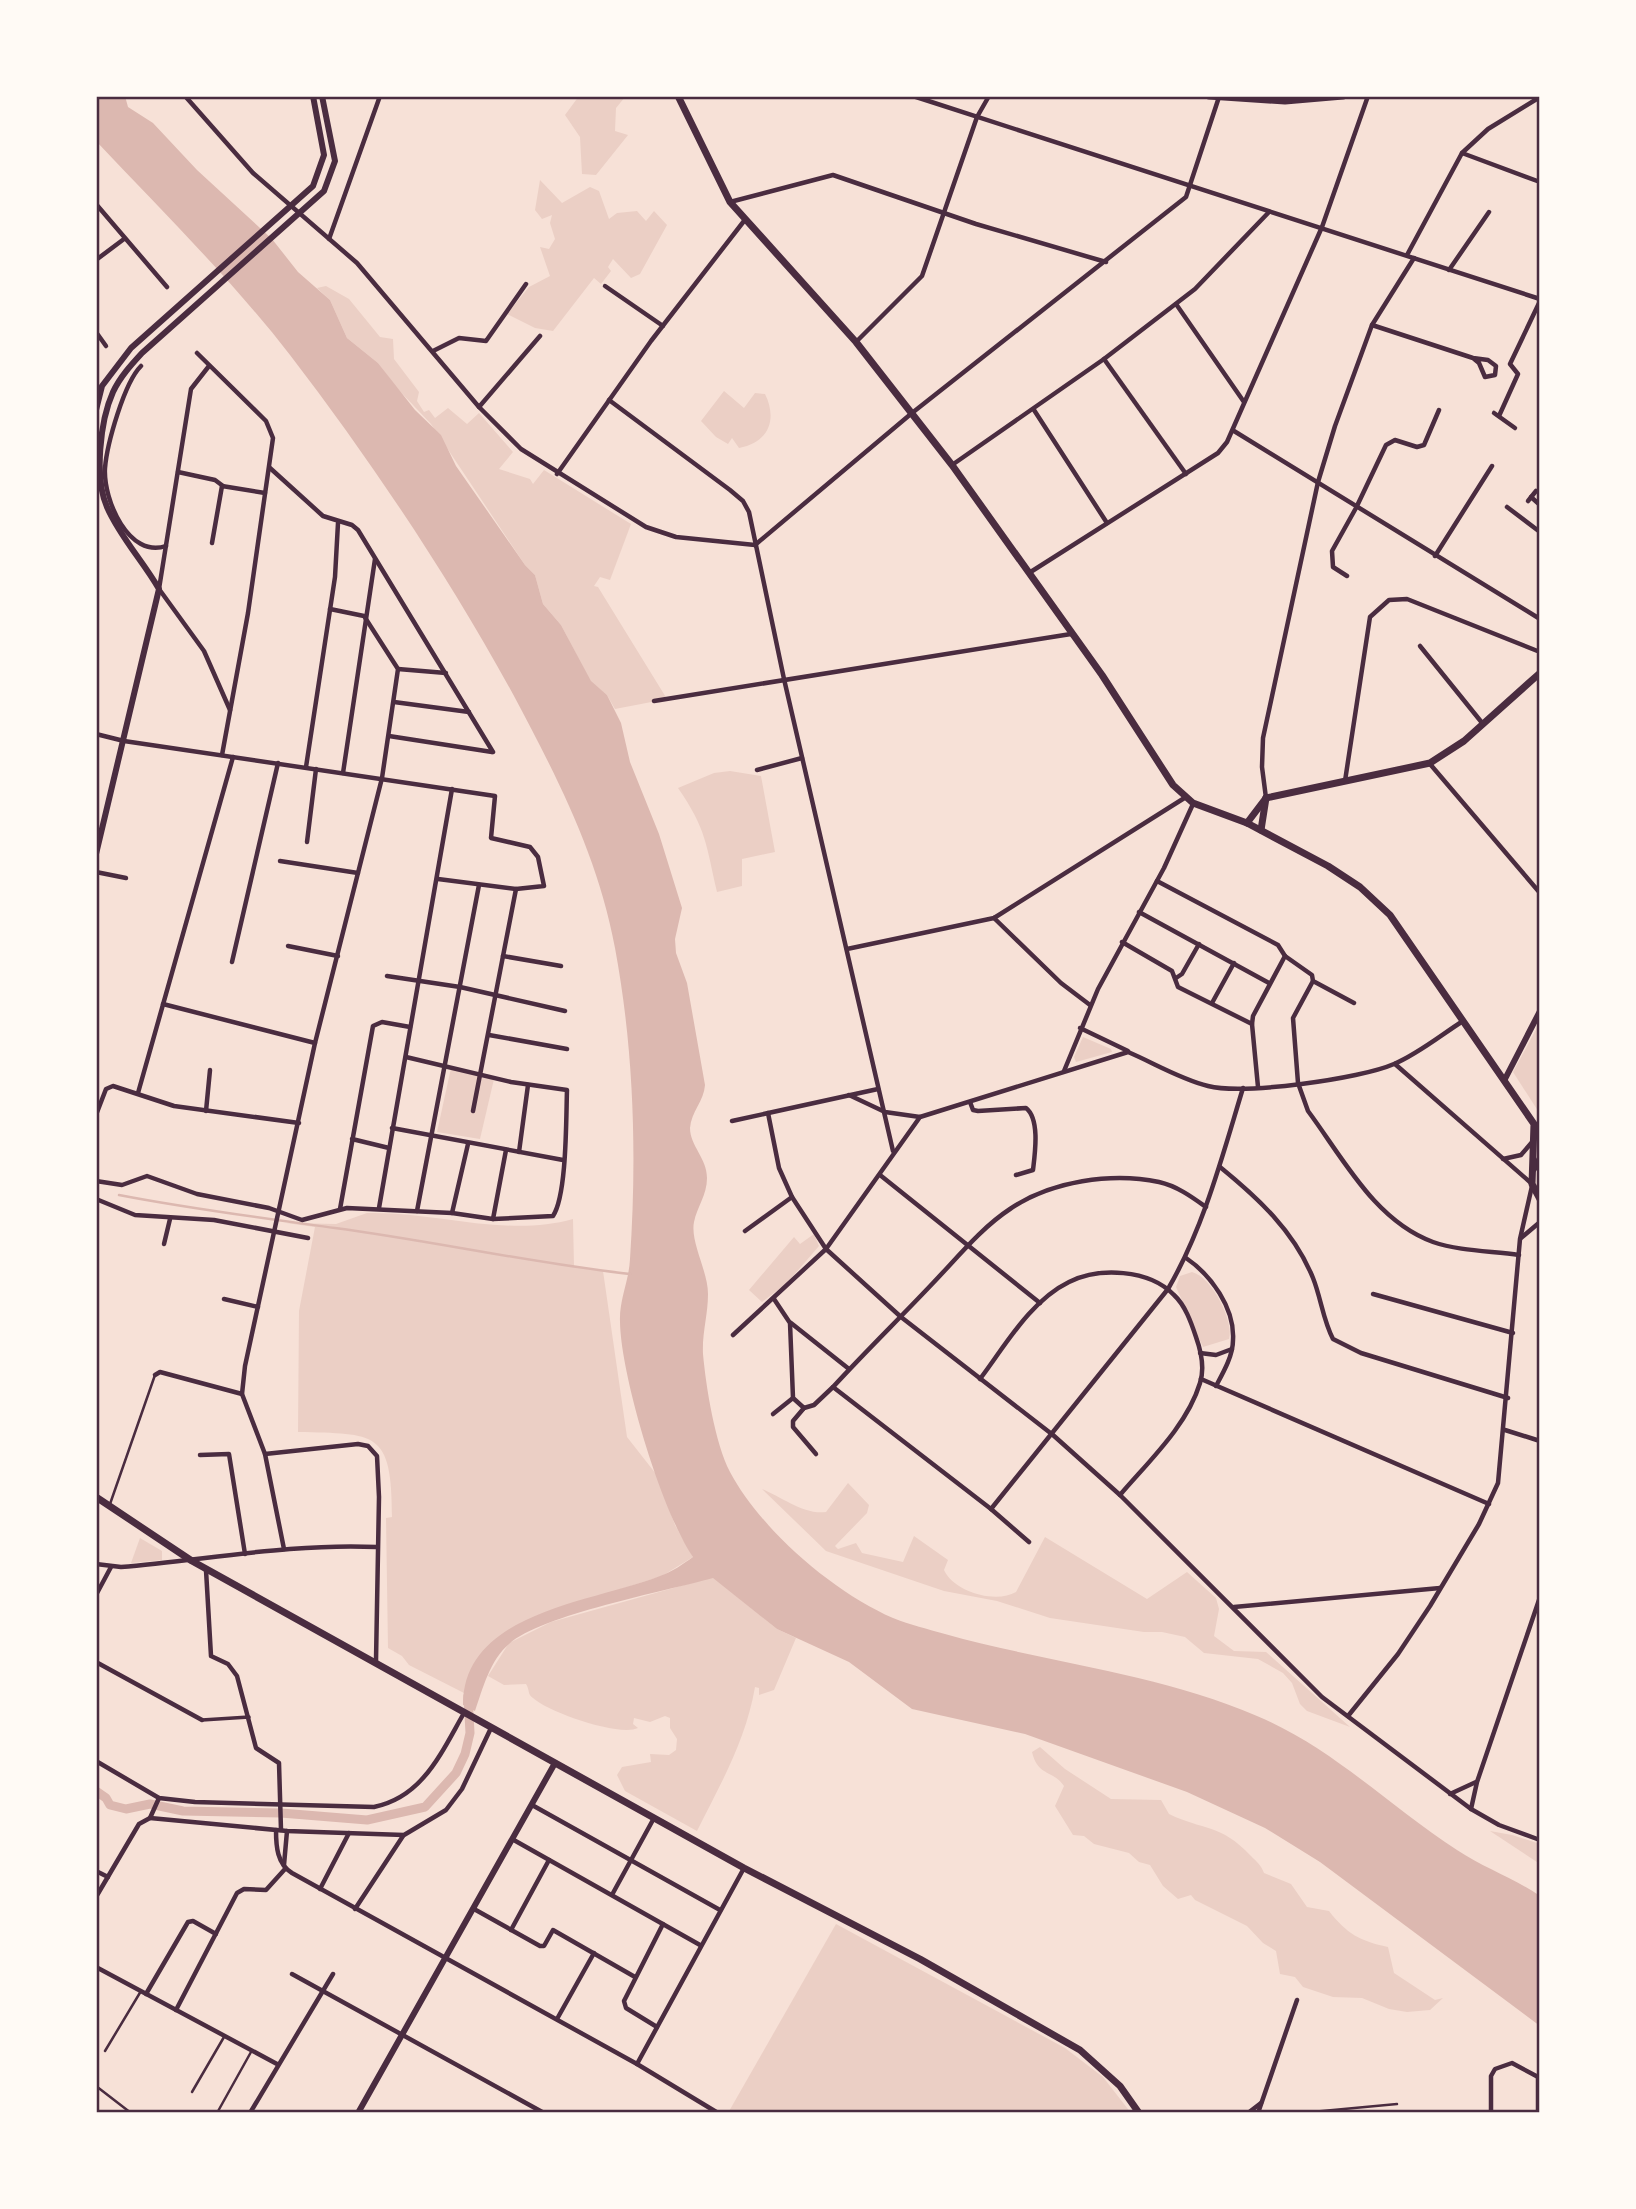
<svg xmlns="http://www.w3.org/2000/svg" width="1636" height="2209" font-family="'Libre Baskerville',serif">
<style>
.green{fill:#ebcfc5}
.water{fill:#dcb8b0}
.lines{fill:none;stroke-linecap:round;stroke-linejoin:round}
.stream{stroke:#dcb8b0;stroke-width:2.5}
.canal{stroke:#dcb8b0;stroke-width:9}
.service{stroke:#4a2c40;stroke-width:2.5}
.pedestrian{stroke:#4a2c40;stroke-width:3.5}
.minor{stroke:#4a2c40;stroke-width:4.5}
.tertiary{stroke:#4a2c40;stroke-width:6}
.secondary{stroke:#4a2c40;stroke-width:7}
.neatline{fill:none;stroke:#4a2c40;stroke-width:2.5}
</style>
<rect width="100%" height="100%" fill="#f7e1d7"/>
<g class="green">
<path d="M579,96h51l-5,1 -9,11 -1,23 13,4 -32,40 -14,-1 -2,-37 -15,-22z"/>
<path d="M540,180l22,23 28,-16 9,4 10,28 8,-6 20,-2 9,10 8,-10 13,14 -27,49 -9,4 -18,-19 -5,8 3,4 -10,13 -7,-6 -41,53 -18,-3 -28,-14 22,-27 21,-11 -10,-29 9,2 6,-10 -5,-16 2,-8 -10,4 -7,-9z"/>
<path d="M326,286l23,13 31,38 13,2 1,20 25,33 -2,9 7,11 5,-2 6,8 13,-10 19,16 12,-11 34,39 -14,17 31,10 3,5 11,-14 87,54 -21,56 -10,-3 -6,9 4,1 69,112 -52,10 -8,-14 -16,-13 -30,-57 -18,-21 -8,-29 -10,-10 -94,-141 -35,-37 -18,-24 -31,-25 -17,-38 -13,-12z"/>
<path d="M724,391l20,17 11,-15 10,1c13,26 3,49 -26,54l-7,-10 -4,6 -12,-7 -15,-16z"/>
<path d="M730,771l31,5 14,76 -33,7v27l-25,6c-11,-47 -10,-62 -39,-104l36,-15z"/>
<path d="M1540,1022v92l-27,-42z"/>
<path d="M1083,1037l28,12 1,3 -36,10 -2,-5z"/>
<path d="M451,1068l43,11 -14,60 -43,-7z"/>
<path d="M367,1213c68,-2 139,25 206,6l1,48 29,4 24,166 29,37 19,51 18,32 -31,19 -126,40 -61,48 -11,29 -55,-28 -7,-9 -14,-8 -2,-130 6,-1c0,-87 -16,-83 -94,-85l1,-121 16,-84 -29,-4 50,1z"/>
<path d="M814,1234l5,12 -32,37 -25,19 -13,-12 45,-53 6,7z"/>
<path d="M1192,1272c20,5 42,49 37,67l-26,8 -27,-60 4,-11z"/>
<path d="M848,1483l21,22 -2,8 -32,33 3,3 18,-6 6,10 41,9 11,-26 34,24 -4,10c10,22 52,34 72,22l29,-55 102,62 40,-27 29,26 3,11 -5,27 20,15 32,1 84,75 -43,-16 -7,-7 -8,-21 -9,-10 -25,-14 -54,-6 -19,-16 -23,-5h-18l-94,-14 -53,-17 -53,-10 -118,-40 -64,-62c20,8 42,26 64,23z"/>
<path d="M140,1538l22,13v9l-31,3z"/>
<path d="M713,1577l64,52 19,9 -22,52 -15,5v-7l-4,-1c-9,53 -34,96 -58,144l-72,-40 -8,-16 5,-8 29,-5 -1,-8 19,1 7,-5 1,-11 -7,-11v-10l-5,-2 -15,6 -16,-4 -1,6 5,4c-19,9 -90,-16 -105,-30 -6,-4 -3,-8 -7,-14l-22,1 -16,-9 21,-33 42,-21z"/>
<path d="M1040,1747l25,22 46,30 50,1 8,14c35,17 51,9 82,42 6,6 10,9 13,17l27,11 16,23 22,4c18,23 31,30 59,36l6,26 41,27 8,-2 -13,12 -23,2 -18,-3 -27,-11 -29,-1 -30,-10 -8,-10 -15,-3 -4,-23 -13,-8 -16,-17 -52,-26 -4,-5 -13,4 -15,-13 -13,-21 -11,-3 -10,-9 -35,-9 -10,-8 -11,-1 -18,-29 9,-20c-12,-17 -26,-9 -32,-34z"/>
<path d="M1490,1831l22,4 28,9v20z"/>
<path d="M836,1924l229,124 38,29 28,36h-403z"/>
</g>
<path class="water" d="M96,96h29l3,11 25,16 44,47 75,69 26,33 32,28 17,38 31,25 37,47 26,25 15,31 69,99 10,10 8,29 18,21 30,56 16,14 14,28 9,39 29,72 23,74 -7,31 1,14 11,30 18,102c-1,16 -14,27 -15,43 0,18 17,30 17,50 0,17 -10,29 -13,44 -4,20 14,49 14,72 0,21 -6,39 -5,60 3,33 12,89 27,118 31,58 103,120 163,146 17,7 35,11 52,16 103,29 213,39 312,82 76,32 132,90 200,134 27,18 57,28 83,46v130l-220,-164 -55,-34 -78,-36 -162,-58 -113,-25 -63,-47 -72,-33 -64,-51c-47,13 -172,37 -204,66 -19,16 -26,44 -34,67l-12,-6c0,-94 132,-103 197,-129 12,-4 23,-12 33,-19 -31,-45 -72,-180 -73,-235 -1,-22 9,-41 10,-63 7,-104 4,-209 -15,-311 -17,-92 -58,-171 -101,-252 -65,-119 -142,-234 -224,-341 -59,-76 -128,-144 -194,-214z"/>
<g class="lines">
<path class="stream" d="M119,1195c72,14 143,23 216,33 98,13 196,35 295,46"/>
<path class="canal" d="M96,1791l10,7 4,7 16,4 24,-5 33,7 98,2 86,7 58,-13 31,-34 9,-19 5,-21 -2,-37"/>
<g class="service">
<path d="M110,1504l45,-129"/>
<path d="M105,2051l36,-60"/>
<path d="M96,2086l35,27"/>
<path d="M192,2092l32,-55"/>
<path d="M217,2113l34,-61"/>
<path d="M1301,2113l96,-9"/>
</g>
<path class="pedestrian" d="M202,1720l47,-3"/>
<g class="minor">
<path d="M185,96l68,77 104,90 122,144 42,42 125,78 30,10 79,8"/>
<path d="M913,96l627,203"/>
<path d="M1462,153l78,29"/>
<path d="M730,202l103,-27 143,49 130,38"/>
<path d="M96,204l71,83"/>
<path d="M329,239l51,-143"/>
<path d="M1407,255l55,-102 26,-24 52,-32"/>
<path d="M96,260l28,-21"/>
<path d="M1449,270l40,-58"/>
<path d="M605,286l58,40"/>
<path d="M1176,304l68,98"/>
<path d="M1372,325l101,33 15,2 8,6 -1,9 -10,2 -6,-14 -6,-5"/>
<path d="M96,332l10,14"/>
<path d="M856,342l66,-66 55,-159 12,-21"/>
<path d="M433,351l26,-13 27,3 40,-57"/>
<path d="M197,353l69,68 7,17 -25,175 -26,142"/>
<path d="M1104,359l82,115"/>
<path d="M141,366c-17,17 -34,78 -36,102 -2,32 24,91 61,78"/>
<path d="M209,366l-18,23 -32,200 45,62 26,59"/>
<path d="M609,400l121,90 13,11 6,11 35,167 109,472"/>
<path d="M479,407l61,-71"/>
<path d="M1034,410l73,113"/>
<path d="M1494,413l21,15"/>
<path d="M1499,416l19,-42 -8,-10 30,-63"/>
<path d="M1234,431l306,188"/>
<path d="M952,465l152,-106 91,-70 74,-77"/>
<path d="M270,468l53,48 29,9 6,5 135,222"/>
<path d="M178,472l37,8 8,6"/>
<path d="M557,474l94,-133 93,-120"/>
<path d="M1531,497l9,8"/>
<path d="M1528,501l8,-10"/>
<path d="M1507,507l33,25"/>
<path d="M212,543l10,-57 43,7"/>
<path d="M755,545l157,-132 274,-216 33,-100"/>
<path d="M1435,556l57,-90"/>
<path d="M1029,573l189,-120 9,-11 95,-215 46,-131"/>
<path d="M1347,576l-14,-9 -1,-16 24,-43 30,-63 9,-5 22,7 7,-2 15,-35"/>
<path d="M1420,646l63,78"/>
<path d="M398,669l48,4"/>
<path d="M654,701l417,-67"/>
<path d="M394,702l75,10"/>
<path d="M96,734l28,7 371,55 -4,42 39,9 8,10 6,29 -28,3 -78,-10"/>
<path d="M389,736l103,16"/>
<path d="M1430,764l110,129"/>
<path d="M306,767l29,-190 3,-54"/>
<path d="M757,770l45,-12"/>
<path d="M343,773l32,-214"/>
<path d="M1345,781l25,-164 19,-17 18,-1 133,53"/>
<path d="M1266,798l-4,-31 1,-29 55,-256 17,-56 37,-101 42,-67"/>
<path d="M307,842l9,-73"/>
<path d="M280,861l78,12"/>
<path d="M96,872l30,6"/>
<path d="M1157,881l121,64 7,11 27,19 1,6 41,22"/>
<path d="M1139,912l130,71"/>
<path d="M994,918l67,65 29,22"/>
<path d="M1122,942l50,29 6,16 74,37 6,63"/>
<path d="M288,946l50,10"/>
<path d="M847,949l147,-31 192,-121"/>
<path d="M503,956l58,10"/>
<path d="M232,962l46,-199"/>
<path d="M387,976l73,11 105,24"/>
<path d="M1176,978l6,-4 17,-30"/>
<path d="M1313,981l-20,37 5,65 10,28c35,47 67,110 125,131 26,9 58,9 86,13"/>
<path d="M1212,1003l22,-40"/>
<path d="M163,1004l152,39"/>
<path d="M1252,1024l1,-8 32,-60"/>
<path d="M1080,1028l48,23"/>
<path d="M489,1035l78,14"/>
<path d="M1395,1064l136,119"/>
<path d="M1064,1071l34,-82 66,-121 29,-64"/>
<path d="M138,1093l95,-336"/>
<path d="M849,1095l36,17 35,5"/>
<path d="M970,1102l3,8 5,1 48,-3c14,11 9,45 7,62l-17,5"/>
<path d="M206,1111l4,-41"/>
<path d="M473,1111l43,-222"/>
<path d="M768,1113l11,55 13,29 34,52 75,68 152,118 67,60 202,202 149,112 28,16 41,15"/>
<path d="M96,1115l10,-26 7,-3 61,20 125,17"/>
<path d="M732,1121l146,-32"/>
<path d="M392,1128l171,32"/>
<path d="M352,1139l37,9"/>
<path d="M519,1152l9,-67"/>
<path d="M1503,1159l18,-4 12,-14"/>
<path d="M1220,1167c38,31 74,64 93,111 8,20 10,42 20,61l28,14 147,45"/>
<path d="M880,1175l160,128"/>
<path d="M96,1181l26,4 25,-9 50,18 72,14 33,12 45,-12 105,5 41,6 60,-3c14,-21 13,-98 14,-126l-56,-8 -105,-25"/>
<path d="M96,1199l39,16 79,5 94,18"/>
<path d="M379,1208l73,-419"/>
<path d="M340,1209l33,-183 9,-4 28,5"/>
<path d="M417,1211l62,-326"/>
<path d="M452,1213l16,-69"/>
<path d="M493,1219l13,-69"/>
<path d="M745,1231l47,-34"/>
<path d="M1521,1238l19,-16"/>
<path d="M164,1244l6,-25"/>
<path d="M1186,1258c25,17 49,50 47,82 0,16 -10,33 -17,46"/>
<path d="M1373,1294l140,39"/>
<path d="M224,1299l34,8"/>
<path d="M774,1299l16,24 3,75 11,10"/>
<path d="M791,1323l58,46"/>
<path d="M733,1335l93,-86 94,-132 208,-65c26,11 52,27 80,34 35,9 152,-7 186,-22 24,-10 47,-29 69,-43"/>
<path d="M1200,1353l16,2 16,-6"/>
<path d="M155,1375l5,-3 82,22"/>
<path d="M980,1379c25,-33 50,-78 89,-97 30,-15 80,-13 105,13 11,10 17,27 22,42 5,14 9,31 4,46 -13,43 -52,79 -80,112"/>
<path d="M1201,1379l288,125"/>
<path d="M833,1387c33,-36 67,-69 100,-104 24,-25 48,-55 77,-74 41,-28 102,-37 149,-27 18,4 33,15 47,25"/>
<path d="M804,1408l10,-3 19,-18 158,122 38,33"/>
<path d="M804,1408l-11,13v6l23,27"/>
<path d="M773,1414l20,-16"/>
<path d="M1505,1430l35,11"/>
<path d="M265,1454l93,-10 10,2 9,10 2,41 -3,164"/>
<path d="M200,1455l29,-1 16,100"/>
<path d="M991,1509l177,-220c36,-62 54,-132 75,-201"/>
<path d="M284,1549l-19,-95 -23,-60 3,-28 70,-323 67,-265 16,-109 -34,-53 -34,-7"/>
<path d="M96,1564l25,3c85,-7 170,-24 256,-20"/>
<path d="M206,1570l5,86 17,8 9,12 19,72 23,15 2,67"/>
<path d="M96,1595l15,-28"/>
<path d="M1234,1607l206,-19"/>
<path d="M96,1662l106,58"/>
<path d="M1348,1716l50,-62 32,-48 49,-82 19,-41 22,-244 12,-53"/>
<path d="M96,1761l63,37 36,4 179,5c49,-10 67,-54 90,-94"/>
<path d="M1450,1794l26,-12"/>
<path d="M532,1805l188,105"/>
<path d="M1471,1809l6,-27 63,-185"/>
<path d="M150,1818l137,13 117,4 42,-25 16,-21 29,-61"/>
<path d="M276,1830c0,16 1,34 16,43l345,191 81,49"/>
<path d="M512,1839l188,106"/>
<path d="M284,1865l3,-34"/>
<path d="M96,1871l12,6"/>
<path d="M320,1889l29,-56"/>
<path d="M613,1893l41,-75"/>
<path d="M96,1897l43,-73 11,-6 9,-20"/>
<path d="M355,1909l48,-73"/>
<path d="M474,1909l66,37h4l9,-16 82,47"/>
<path d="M511,1930l38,-70"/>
<path d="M96,1967l181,97"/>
<path d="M292,1974l252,139"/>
<path d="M146,1994l42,-72 5,-1 23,13"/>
<path d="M176,2010l61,-117 7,-4 22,1 19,-21"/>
<path d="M557,2019l37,-66"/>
<path d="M657,2027l-31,-19 -2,-7 39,-77"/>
<path d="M637,2064l107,-196"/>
<path d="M1538,2077v36"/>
<path d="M250,2113l83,-139"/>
<path d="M1248,2113l13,-10"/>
<path d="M1258,2113l39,-113"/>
<path d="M1491,2113v-37l4,-7 17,-6 28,15"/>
</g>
<g class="tertiary">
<path d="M96,410l6,-24 29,-38 182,-162 11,-31 -11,-59"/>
<path d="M96,854l63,-265c-16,-28 -39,-52 -52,-82 -13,-29 -7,-86 6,-115 7,-15 18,-27 29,-39l182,-162 11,-30 -13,-65"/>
<path d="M1505,1079l35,-68"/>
<path d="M1534,1169l6,-11"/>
<path d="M358,2113l197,-350"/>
</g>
<g class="secondary">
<path d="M678,96l52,106 126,140 96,123 150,210 71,110 20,18 54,20 81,43 32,21 30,28 144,209 -2,60 8,15"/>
<path d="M1209,96l76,5 58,-5"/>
<path d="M1266,798l164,-35 34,-22 76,-68"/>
<path d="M1247,823l19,-25"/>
<path d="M1261,830l5,-32"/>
<path d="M96,1497l96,64 552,307 176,91 160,91 40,36 19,27"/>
</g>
</g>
<rect width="1636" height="2209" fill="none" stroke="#fffaf5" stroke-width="196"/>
<rect x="98" y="98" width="1440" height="2013" class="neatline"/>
</svg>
